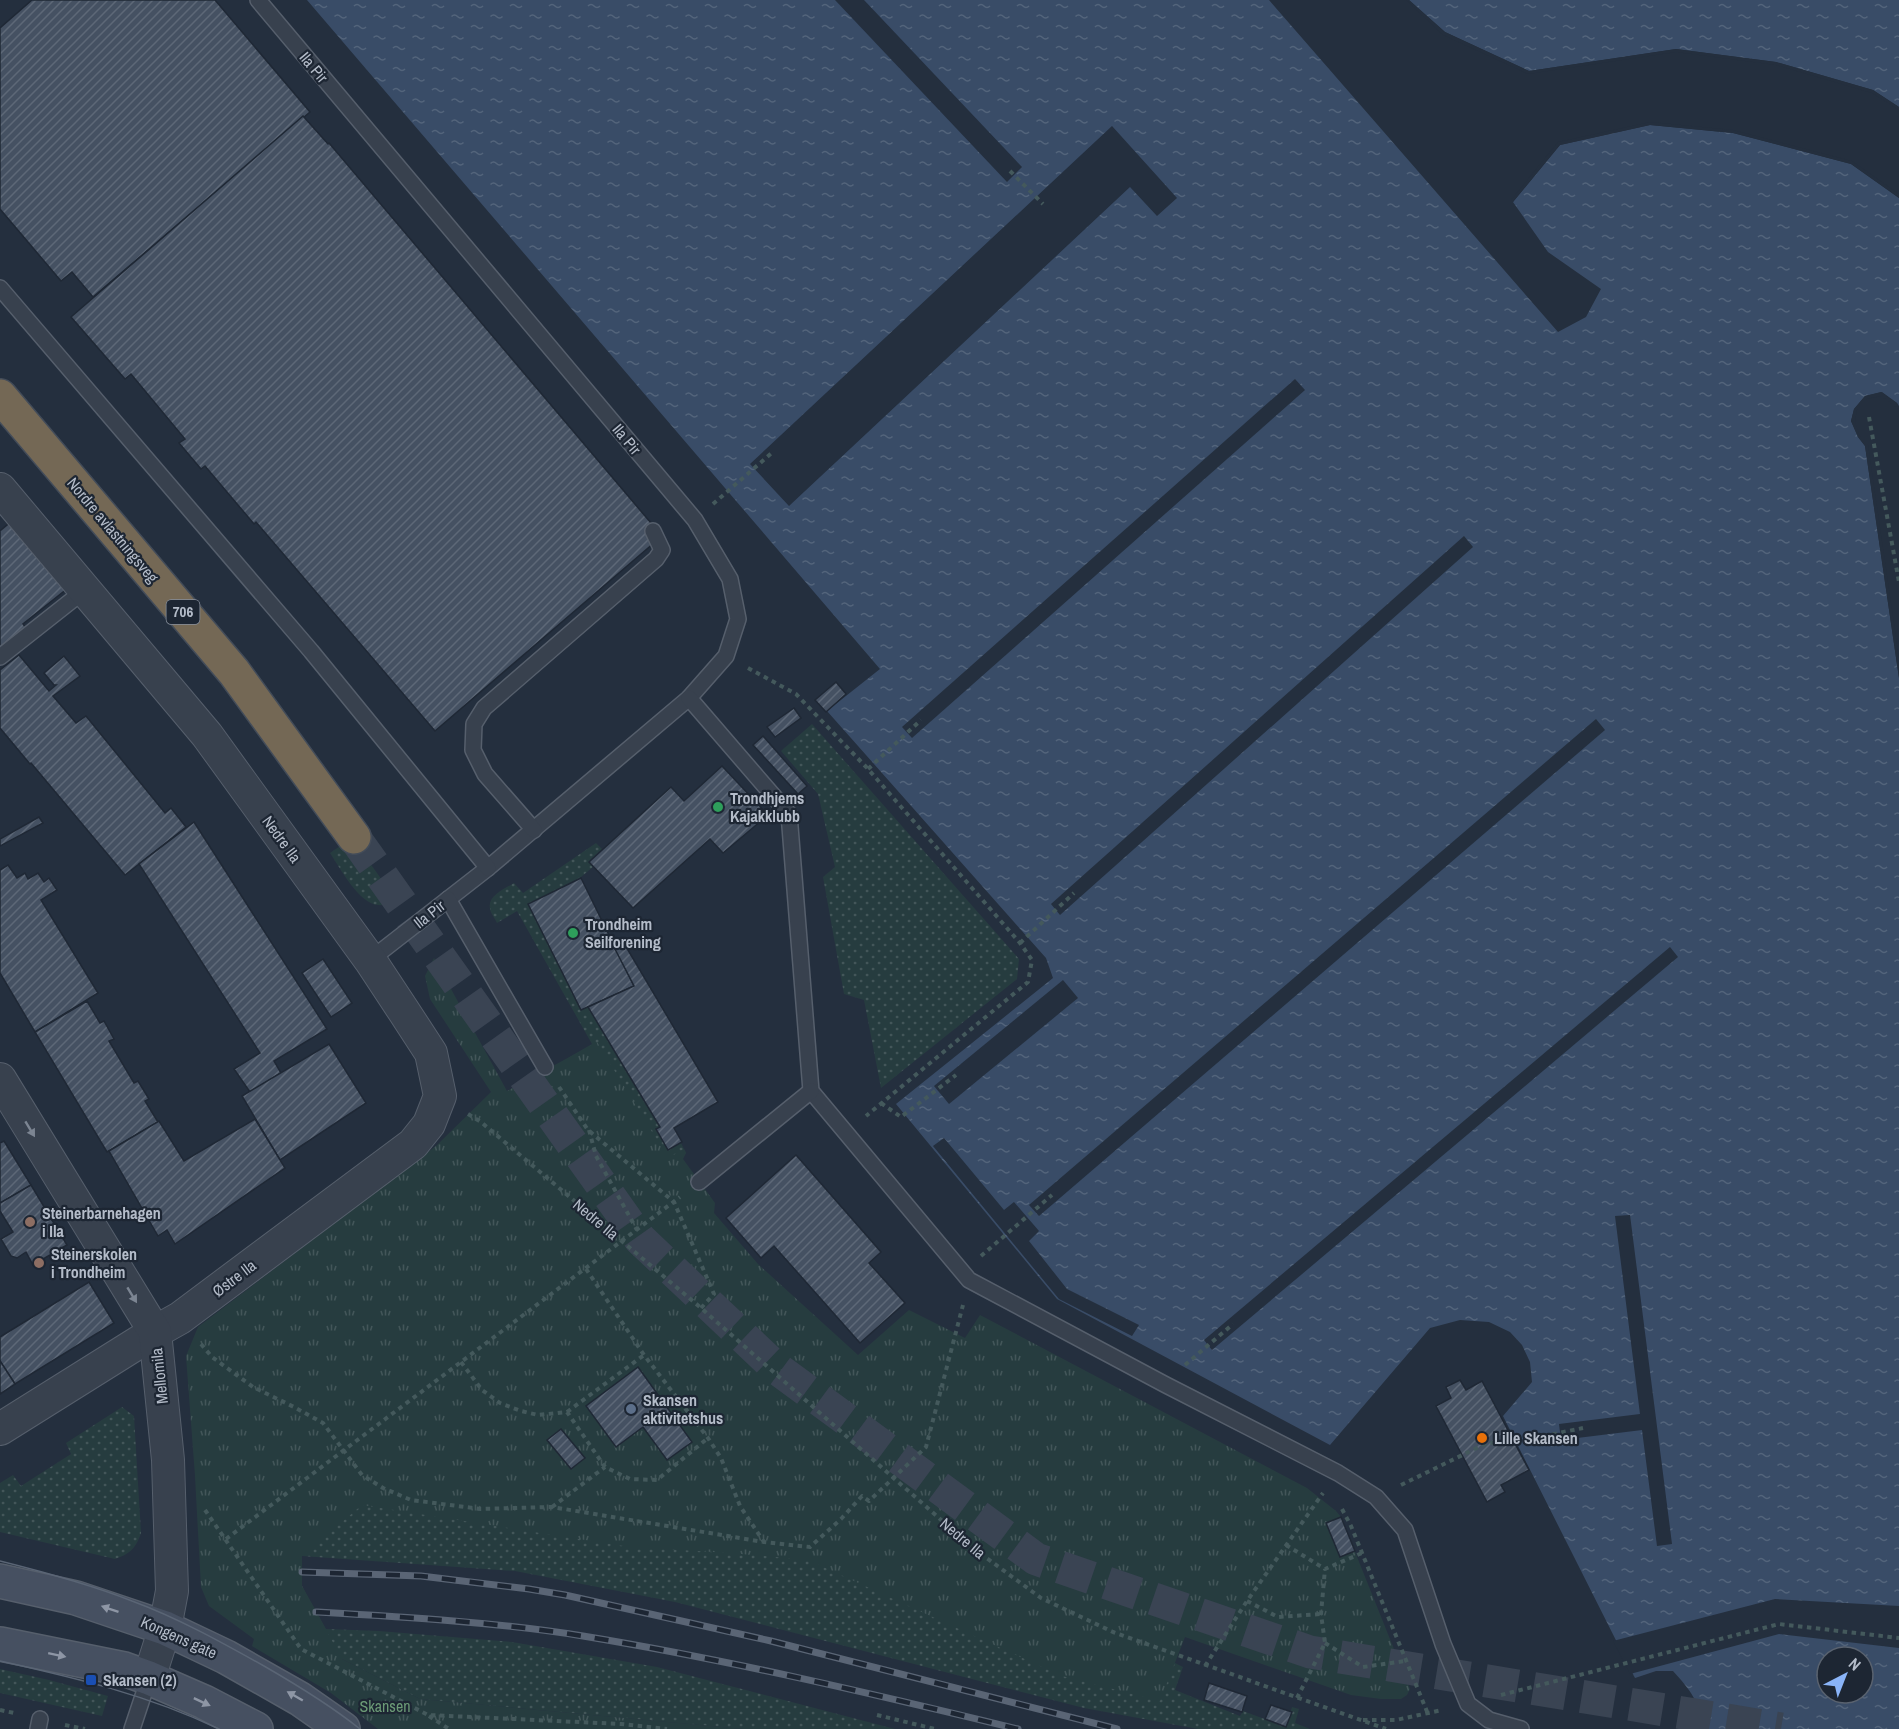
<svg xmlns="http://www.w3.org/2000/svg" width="1899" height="1729" font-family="'Archivo Narrow',sans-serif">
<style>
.grass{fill:url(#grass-dots)}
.park{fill:url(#park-tufts)}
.water{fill:url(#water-ripples);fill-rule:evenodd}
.pier{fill:#242f3e}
.building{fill:url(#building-hatch);stroke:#1f2835;stroke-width:1.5}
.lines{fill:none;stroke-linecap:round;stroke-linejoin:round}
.highway-tunnel{stroke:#3a4453;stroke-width:33;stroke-dasharray:33 16;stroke-linecap:butt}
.lane-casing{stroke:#565f6c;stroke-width:18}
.street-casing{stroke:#565f6c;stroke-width:34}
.secondary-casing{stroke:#565f6c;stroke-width:36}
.highway-casing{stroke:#434c59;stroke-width:36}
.path{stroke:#44595c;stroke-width:4;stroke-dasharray:4.5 4.5;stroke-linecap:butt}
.lane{stroke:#38414e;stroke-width:15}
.street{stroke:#38414e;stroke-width:32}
.secondary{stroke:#465061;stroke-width:33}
.highway{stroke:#746855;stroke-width:33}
.tram{stroke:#5a6575;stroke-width:1.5}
.rail-casing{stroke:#5a6575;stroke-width:7}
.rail{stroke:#1d2633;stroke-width:4.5;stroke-dasharray:14;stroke-linecap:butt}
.oneway{fill:#7c8592}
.oneway2{fill:#8e96a5}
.leisure-dot{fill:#2e9e5b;stroke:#1d2633;stroke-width:2}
.education-dot{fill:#8d6e63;stroke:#1d2633;stroke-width:2}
.service-dot{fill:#5c6f8a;stroke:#1d2633;stroke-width:2}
.food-dot{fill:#e8710a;stroke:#1d2633;stroke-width:2}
.transit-dot{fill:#1a4fb4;stroke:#1d2633;stroke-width:2}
.labels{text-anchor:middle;stroke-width:4.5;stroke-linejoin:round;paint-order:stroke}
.shield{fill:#1d2633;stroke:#878f9c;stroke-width:1.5}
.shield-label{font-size:15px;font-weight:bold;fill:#b4bcc9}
.street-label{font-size:16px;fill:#b4bcc9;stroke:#1d2633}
.poi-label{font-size:16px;font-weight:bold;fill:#b4bcc9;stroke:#1d2633;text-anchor:start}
.park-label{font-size:16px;fill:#6b9a76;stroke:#1d2633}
</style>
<defs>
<pattern id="grass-dots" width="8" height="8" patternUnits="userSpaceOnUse" patternTransform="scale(1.5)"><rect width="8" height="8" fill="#263c3f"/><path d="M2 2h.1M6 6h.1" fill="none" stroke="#435659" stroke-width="1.8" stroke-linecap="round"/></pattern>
<pattern id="park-tufts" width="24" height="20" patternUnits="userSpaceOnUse" patternTransform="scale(1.5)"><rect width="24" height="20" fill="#263c3f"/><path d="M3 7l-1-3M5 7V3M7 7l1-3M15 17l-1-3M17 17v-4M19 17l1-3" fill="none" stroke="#435659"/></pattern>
<pattern id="water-ripples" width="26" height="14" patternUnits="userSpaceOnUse" patternTransform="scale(1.5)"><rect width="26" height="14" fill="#394c67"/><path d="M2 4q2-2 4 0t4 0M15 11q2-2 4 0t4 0" fill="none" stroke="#53647b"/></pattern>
<pattern id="building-hatch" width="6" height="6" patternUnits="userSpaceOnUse" patternTransform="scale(1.5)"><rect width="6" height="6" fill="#455162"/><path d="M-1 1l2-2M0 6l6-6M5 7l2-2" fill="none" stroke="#5d6877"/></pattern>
</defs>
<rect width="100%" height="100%" fill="#242f3e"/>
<g class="grass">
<path d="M812,724l207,235 -2,20 -136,109 -17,-88 -20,-6 -21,-117 12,-10 -17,-73 -37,-43z"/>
<path d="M352,838l45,63c-6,1 -13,5 -19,4 -19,-1 -38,-37 -48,-52z"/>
<path d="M596,843l6,6 -12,11 4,6 -13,11 -53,27 52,105 8,-3 72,121 -4,2 12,21 13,-7 5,10 -25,24 -93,-119 24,-14 -75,-133 -20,12c-2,-5 -7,-10 -7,-15 -3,-12 16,-20 24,-25l9,10z"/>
<path d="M122,1407l12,9 7,117c-5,15 -11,21 -26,26l-115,-27v-49l13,-8 8,11 50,-32 -5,-11z"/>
<path d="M326,1483l512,75 337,105 8,4 -8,23 65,26 3,-5 43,16 6,-20 7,2 -4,14 15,6h-112l-114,-21 -409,-106 -160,-31 -213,-15v30l24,43 53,2 133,11 145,25 238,62h-152l-323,-30 -78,-40 -3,2 -92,-123z"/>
<path d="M0,1669l49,11 59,16 -6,20 -102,-23z"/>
</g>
<path class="park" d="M434,958l73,133 90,-49 71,116 16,-9 2,4 -3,6 32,44 -1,10 44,51 100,91 51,-45 56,28 15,-23 327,173 29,23 5,6 69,172 -3,6 -6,4h-20l-30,-4 -166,-58 -25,64 -98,-25 -254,-116 -78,-7 -100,-6 -268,-42 -60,51v30l40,73 78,40 323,30h-365l-47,-36 -79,-47 2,-7 -45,-33 -8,-19 -6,-111 -9,-120 12,-29 238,-181 55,-54 -61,-93 -5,-23z"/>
<g class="water">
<path d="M307,0h962l289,332 28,-15 15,-28 -53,-37 -35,-50 47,-57 90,-20 83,8 118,31 48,34v208l-2,-3 -15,-11 -17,4 -11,13 -3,12 7,16 7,9 34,232v1051h-198c0,-27 -11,-39 -28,-58h-17l-21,7 -132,-262 29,-34 -2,-20 -8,-17 -12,-13 -21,-10 -29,-2 -30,8 -100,117 -273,-146 -161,-195 157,-126 -7,-20 -219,-247 53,-42zM1827,1657h36v36h-36z"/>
<path d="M1409,0h490v107l-26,-17 -97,-28 -100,-13 -147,22 -84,-39z"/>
</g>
<g class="pier">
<path d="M835,0h29l158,167 -15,15z"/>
<path d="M1406,0h3l36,32 84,39 147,-22 100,13 97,28 26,17v3l-27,-17 -96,-28 -100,-13 -148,22 -85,-39z"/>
<path d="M1650,122l83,8 119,31 47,33v4l-48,-34 -118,-31 -83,-8 -90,20 -47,57 -2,-2 47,-58z"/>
<path d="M1112,126l65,72 -20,18 -27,-29 -341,319 -39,-42z"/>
<path d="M1295,379l10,11 -393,348 -10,-11z"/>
<path d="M1881,392l16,11 2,6 -18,-13 -14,3 -10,11 -2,11 5,15 8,9 31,213v20l-34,-232 -7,-9 -7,-16 3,-12 11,-13z"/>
<path d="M1464,536l9,11 -413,368 -9,-11z"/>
<path d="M1596,719l9,11 -566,486 -10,-11z"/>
<path d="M1670,947l8,10 -466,393 -8,-10z"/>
<path d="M1063,980l15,18 -129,106 -15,-18z"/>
<path d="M944,1138l60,72 10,-8 25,29 -10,10 38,48 72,36 -7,11 -73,-37 -126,-153z"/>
<path d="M1630,1215l42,329 -15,2 -15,-116 -81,10 -2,-16 81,-10 -25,-198z"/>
<path d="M1775,1599l124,7v42l-120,-14 -149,40 -17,-33z"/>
</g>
<g class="building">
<path d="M32,0h183l95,112 -217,185 -21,-25 -11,9 -61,-72v-181z"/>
<path d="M303,116l25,28 1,-1 333,393 -227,195 -179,-209 -2,2 -49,-58 -4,3 -22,-26 6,-4 -54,-65 -6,5 -54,-62z"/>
<path d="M13,520l55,68 -45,36 3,4 -26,21v-118z"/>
<path d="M19,655l30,36 7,-6h-2l-10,-12 20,-17 16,20 -27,20 23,27 10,-7 79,97 6,-5 15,19 -61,48 -94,-112 -1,1 -30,-36v-58z"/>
<path d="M836,682l10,12 -20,18 -11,-12z"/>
<path d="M794,708l7,10 -26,19 -8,-10z"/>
<path d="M763,736l44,50 -9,8 -45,-49z"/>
<path d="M722,766l46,49 -45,38 -13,-14 -77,69 -44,-46 82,-75 13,14z"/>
<path d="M39,817l4,6 -43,23v-7z"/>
<path d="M194,822l133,207 -53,32 7,12 -31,19 -16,-23 26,-16 -121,-189z"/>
<path d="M8,865l9,13 8,-5 3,6 10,-6 6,9 5,-4 8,12 -16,10 57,93 -63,39 -35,-59v-103z"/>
<path d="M581,878l53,108 -53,24 -53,-106z"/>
<path d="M625,945l93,157 -44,26 8,14 -14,8 -12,-21 4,-2 -72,-120 46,-21 -19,-37z"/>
<path d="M323,959l29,44 -21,14 -29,-44z"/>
<path d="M87,1001l13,22 4,-2 10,18 -5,2 25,42 4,-2 11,18 -4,2 13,21 -51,30 -72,-120z"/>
<path d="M329,1044l37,59 -86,57 -38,-64z"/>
<path d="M255,1119l30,49 -110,76 -8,-14 -9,6 -49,-85 50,-30 25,40z"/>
<path d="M4,1141l27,44 -31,18v-60z"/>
<path d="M796,1155l85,97 -12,11 36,40 -45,40 -86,-97 -13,12 -35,-40z"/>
<path d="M31,1185l36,60 -34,20 -7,-13 -9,6 -6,-2 -10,-17 12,-7 -13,-21v-8z"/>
<path d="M89,1282l25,41 -99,61 -15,-23v-24z"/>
<path d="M0,1361l15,23 -15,10z"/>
<path d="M638,1367l54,75 -25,18 -24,-33 -27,20 -30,-41z"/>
<path d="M1460,1380l6,10 16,-9 47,89 -28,15 4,7 -18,10 -51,-96 15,-8 -5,-11z"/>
<path d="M561,1429l24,29 -14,11 -24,-29z"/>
<path d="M1341,1517l14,34 -15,6 -14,-34z"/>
<path d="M1209,1683l38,13 -5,16 -38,-12z"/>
<path d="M1271,1705l21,7 -6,15 -21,-8z"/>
</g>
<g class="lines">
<path class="highway-tunnel" d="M354,837l286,402 135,128 261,192 274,93 471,77"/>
<g class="lane-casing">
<g id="lane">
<path d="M258,0l437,520 35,59 8,40 -12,37 -37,42 -201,170 -118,92"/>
<path d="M0,288l311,363 177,217"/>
<path d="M0,657l76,-60 9,-9"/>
<path d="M689,698l100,116 22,277 158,189 197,105 172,88 38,24 29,33 38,114 25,60 21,16 32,9"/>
<path d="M534,830l-49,-56 -12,-24 1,-26 10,-16 172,-149 6,-9 -9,-19"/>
<path d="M448,899l97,168"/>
<path d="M699,1182l112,-91"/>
<path d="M38,1729l2,-10"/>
<path d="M132,1729l17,-51"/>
</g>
</g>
<g class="street-casing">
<g id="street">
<path d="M0,489l207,246 163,225 33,50 28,43 9,43 -11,28 -16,20 -233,174 -25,14 -155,97"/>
<path d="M0,1079l155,253 13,128 4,131 -7,37 -16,50"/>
</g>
</g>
<g class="secondary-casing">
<g id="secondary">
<path d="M0,1581l76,17 89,30 61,29 74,42 43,30"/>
<path d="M0,1644l124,25 25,9 55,24 52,27"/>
</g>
</g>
<g class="highway-casing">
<path id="highway" d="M0,396l234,276 120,165"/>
</g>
<g class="path">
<path d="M1010,171l33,33"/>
<path d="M1869,417l30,165"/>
<path d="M713,504l61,-53"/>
<path d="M748,668l48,26 72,75 152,174 12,17 -4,22 -162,134"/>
<path d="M868,769l53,-49"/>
<path d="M1020,943l54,-50"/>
<path d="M559,1087l29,43 86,72 40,92 -13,14"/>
<path d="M881,1103l20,14 55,-42"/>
<path d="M468,1114l13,8 220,186 272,240 68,50 72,34 273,97"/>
<path d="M589,1130l7,26 41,74"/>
<path d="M981,1256l71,-61"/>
<path d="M586,1269l58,86 64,83 13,20 19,48 24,36"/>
<path d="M201,1344l11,13 41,30 41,20 29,16 39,52 21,13 28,12 70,9 71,-2 212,35 46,5 31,-28 21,-23 7,5 57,-54 37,-142"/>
<path d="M461,1362l21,28 18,13 21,8 17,4 29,-3 38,55 25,12 27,1 51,-42"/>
<path d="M1185,1365l48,-41"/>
<path d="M567,1412l77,-57"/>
<path d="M1401,1485l86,-42 28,-1 68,-14"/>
<path d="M552,1507l53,-40"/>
<path d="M1342,1509l9,17 77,188"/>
<path d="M205,1510l96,139 127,66 193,9 46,5"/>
<path d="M226,1539l454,-342"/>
<path d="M1286,1545l39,24 37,-16"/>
<path d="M1247,1601l31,16 43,-3"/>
<path d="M1325,1643l38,24 42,-6"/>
<path d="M1205,1666l42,-65 76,-108"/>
<path d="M1501,1695l278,-71 120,14"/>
<path d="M1297,1698l28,-55 -4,-29 4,-45"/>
<path d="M0,1710l14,3"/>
<path d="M877,1715l58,14"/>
<path d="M429,1716l20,13"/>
<path d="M1363,1720h33l46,-10"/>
<path d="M65,1725l20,4"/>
</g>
<use href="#lane" class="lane"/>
<use href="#street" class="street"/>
<use href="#secondary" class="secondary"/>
<use href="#highway" class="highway"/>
<g class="tram">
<path d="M0,1561c44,11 89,23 132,40 46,17 89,41 132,65 33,19 66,39 96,63"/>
<path d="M0,1661c76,17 148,34 219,68"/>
</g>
<g class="rail-casing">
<g id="rail">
<path d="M302,1572l119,4 108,13 36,6 206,46 346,88"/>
<path d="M316,1612c89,5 179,10 267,24 146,24 291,58 435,93"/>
</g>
</g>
<use href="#rail" class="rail"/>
</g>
<defs><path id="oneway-solid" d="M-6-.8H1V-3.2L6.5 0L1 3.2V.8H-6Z" transform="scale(1.5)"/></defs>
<g class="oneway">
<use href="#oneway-solid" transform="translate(30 1129) rotate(59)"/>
<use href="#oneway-solid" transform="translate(132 1295) rotate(59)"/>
</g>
<g class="oneway2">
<use href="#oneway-solid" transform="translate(110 1609) rotate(-161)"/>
<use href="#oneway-solid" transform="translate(57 1655) rotate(12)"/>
<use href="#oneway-solid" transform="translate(295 1696) rotate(-150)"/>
<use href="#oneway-solid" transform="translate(202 1702) rotate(25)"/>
</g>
<g class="leisure-dot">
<circle cx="718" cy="807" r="6"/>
<circle cx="573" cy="933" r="6"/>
</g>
<g class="education-dot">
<circle cx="30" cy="1222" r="6"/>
<circle cx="39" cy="1263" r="6"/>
</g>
<circle class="service-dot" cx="631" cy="1409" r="6"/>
<circle class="food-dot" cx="1482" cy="1438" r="6"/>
<rect class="transit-dot" x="85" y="1674" width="12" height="12" rx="3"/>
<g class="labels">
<rect class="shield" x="166.5" y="600" width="33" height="24" rx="4.5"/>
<g class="shield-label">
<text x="183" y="617">706</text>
</g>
<g class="street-label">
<text transform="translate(314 67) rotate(50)" y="6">Ila Pir</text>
<text transform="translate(627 439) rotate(50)" y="6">Ila Pir</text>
<text transform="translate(113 530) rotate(50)" y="6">Nordre avlastningsveg</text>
<text transform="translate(282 839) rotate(54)" y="6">Nedre Ila</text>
<text transform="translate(429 914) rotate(-38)" y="6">Ila Pir</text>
<text transform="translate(596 1219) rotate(40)" y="6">Nedre Ila</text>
<text transform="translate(234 1278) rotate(-37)" y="6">Østre Ila</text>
<text transform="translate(159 1376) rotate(-96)" y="6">Mellomila</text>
<text transform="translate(963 1538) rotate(40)" y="6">Nedre Ila</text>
<text transform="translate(179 1637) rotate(24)" y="6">Kongens gate</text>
</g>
<g class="poi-label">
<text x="730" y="804">Trondhjems<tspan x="730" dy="18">Kajakklubb</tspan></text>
<text x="585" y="930">Trondheim<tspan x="585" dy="18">Seilforening</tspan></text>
<text x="42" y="1219">Steinerbarnehagen<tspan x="42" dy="18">i Ila</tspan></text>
<text x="51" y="1260">Steinerskolen<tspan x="51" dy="18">i Trondheim</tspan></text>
<text x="643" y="1406">Skansen<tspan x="643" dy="18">aktivitetshus</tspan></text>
<text x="1494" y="1444">Lille Skansen</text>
<text x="103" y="1686">Skansen (2)</text>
</g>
<g class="park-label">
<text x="385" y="1712">Skansen</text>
</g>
</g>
<g transform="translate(1845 1675) rotate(42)"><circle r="28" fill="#1d2633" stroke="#59626f" stroke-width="1.5"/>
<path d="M0-4.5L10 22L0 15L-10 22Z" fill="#8ab4f8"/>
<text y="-9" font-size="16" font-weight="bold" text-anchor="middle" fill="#b4bcc9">N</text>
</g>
</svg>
